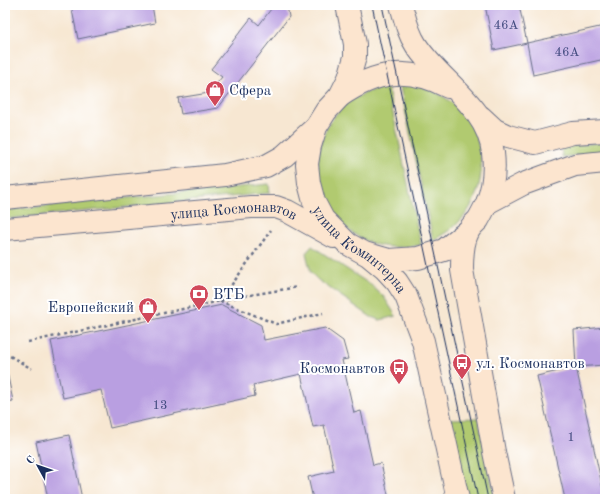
<svg xmlns="http://www.w3.org/2000/svg" width="610" height="504" font-family="'Old Standard TT',serif">
<style>
.green{fill:#b1ca6f;stroke:#667c66}
.building{fill:#b99fe1}
.lines{fill:none;stroke-linecap:round;stroke-linejoin:round}
.secondary-casing{stroke:#686f87;stroke-width:24}
.path{stroke:#686f87;stroke-width:2.5;stroke-dasharray:3 3;stroke-linecap:butt}
.secondary{stroke:#fce5cf;stroke-width:22}
.tram{stroke:#1b2f5e;stroke-width:1}
.labels{text-anchor:middle;stroke-width:4;stroke-linejoin:round;paint-order:stroke}
.number-label{font-size:13px;fill:#424b7f}
.poi-label{font-size:15px;fill:#1b2f5e;stroke:#fff;text-anchor:start}
.street-label{font-size:15px;fill:#1b2f5e;stroke:#fff}
</style>
<rect width="100%" height="100%" fill="#fff"/>
<filter id="ink" filterUnits="userSpaceOnUse"><feTurbulence type="fractalNoise" baseFrequency=".025" numOctaves="2"/><feDisplacementMap in="SourceGraphic" scale="8" xChannelSelector="R" yChannelSelector="G"/><feConvolveMatrix kernelMatrix="1 2 1 2 8 2 1 2 1" color-interpolation-filters="sRGB"/></filter>
<filter id="wash" filterUnits="userSpaceOnUse"><feTurbulence type="fractalNoise" baseFrequency=".012" numOctaves="4" result="noise"/><feDisplacementMap in="SourceGraphic" scale="16" xChannelSelector="R" yChannelSelector="G"/><feGaussianBlur stdDeviation="0.9" result="paint"/><feColorMatrix in="noise" values="0 0 0 0 0 0 0 0 0 0 0 0 0 0 0 0 0 1.4 0 .05"/><feComposite in="paint" operator="in"/></filter>
<g filter="url(#wash)">
<rect width="100%" height="100%" fill="#f7e7d2"/>
<g class="green">
<path d="M399,82c16,2 34,7 48,17 34,24 44,71 24,107 -8,15 -22,26 -38,34z"/>
<path d="M387,85l34,160c-20,3 -39,4 -57,-5 -51,-26 -64,-101 -15,-138 11,-8 25,-12 38,-17z"/>
<path d="M605,142v10l-43,5 -1,-10z"/>
<path d="M269,184l1,9 -265,26v-9z"/>
<path d="M312,246l59,39 13,12 12,19 -16,4 -9,-3 -53,-37 -7,-7 -5,-20z"/>
<path d="M478,418l17,81h-28l-17,-80z"/>
</g>
<g id="blocks">
<g class="building">
<path d="M71,5h81l3,18 -77,16z"/>
<path d="M270,5h17l2,12 -71,91 -37,6 -3,-16 31,-5 13,-16 -11,-8 40,-51 8,7 12,-16z"/>
<path d="M485,5h34l8,38 77,-17 1,7v26l-72,16 -6,-32 -33,7z"/>
<path d="M222,305l39,20 3,15 61,-12 18,13 5,18 -6,1 12,53 7,-2 12,54 8,-2 8,36h-76l-5,-22 26,-6 -10,-46 -11,2 -12,-53 -48,11 2,11 -145,32 -9,-38 -38,8 -12,-57z"/>
<path d="M605,327v38l-29,2 29,132h-40l-28,-123 39,-9 -2,-37z"/>
<path d="M5,362l8,39 -8,1z"/>
<path d="M69,435l13,64h-34l-12,-57z"/>
</g>
</g>
</g>
<g filter="url(#ink)">
<use href="#blocks" fill-opacity="0" stroke="#686f87" stroke-width="1"/>
<g class="lines">
<g class="secondary-casing">
<g id="secondary">
<path id="s1" d="M347,5l8,39v13l-6,21 -9,18 -14,15 -10,16 -6,19 -3,18 2,19 5,19 9,17 25,25 20,11 17,14 12,13 9,14 17,45 35,158"/>
<path d="M401,5c4,14 7,28 15,40 23,36 72,61 77,108 2,17 0,35 -6,50 -3,6 -6,12 -9,17 -3,3 -8,7 -10,12 -6,11 -6,26 -6,38l32,182 10,47"/>
<path d="M340,96c36,-25 68,-30 108,-9"/>
<path d="M481,117l14,13 13,6 27,7 38,-10 32,-2"/>
<path d="M5,198l220,-23 41,-9 18,-10 31,-28"/>
<path d="M487,203l36,-19 52,-19 30,-3"/>
<path id="s2" d="M5,229l246,-22h25l11,4 47,26"/>
<path d="M368,254l21,6 29,-2 26,-8 24,-19"/>
</g>
</g>
<g class="path">
<path d="M221,300l77,-13"/>
<path d="M220,301l56,23 47,-11"/>
<path d="M28,342l192,-41 51,-71"/>
<path d="M5,353l27,16"/>
</g>
<use href="#secondary" class="secondary"/>
<g class="tram">
<path d="M372,5l106,494"/>
<path d="M382,5l106,494"/>
</g>
</g>
</g>
<defs>
<g id="shop-pin" transform="scale(1)"><path d="M0 17L-7.5 6A9.5 9.5 0 1 1 7.5 6Z" fill="#d1495b" stroke="#fff"/><path d="M-5-2.5h2.3a2.7 3.5 0 0 1 5.4 0H5L5.5 6h-11ZM-1.5-2.5h3a1.5 2.3 0 0 0-3 0Z" fill="#fff"/></g>
<g id="bank-pin" transform="scale(1)"><path d="M0 17L-7.5 6A9.5 9.5 0 1 1 7.5 6Z" fill="#d1495b" stroke="#fff"/><path d="M-6-4H6V4H-6ZM0-2.3a2.3 2.3 0 1 0 0 4.6a2.3 2.3 0 1 0 0-4.6Z" fill="#fff"/></g>
<g id="bus-pin" transform="scale(1)"><path d="M0 17L-7.5 6A9.5 9.5 0 1 1 7.5 6Z" fill="#d1495b" stroke="#fff"/><path d="M-5-6H5V4H4V6H2V4H-2V6H-4V4H-5ZM-3.5-4V0h7V-4ZM-3.5 1.2v1.5H-2V1.2ZM2 1.2v1.5H3.5V1.2Z" fill="#fff"/></g>
</defs>
<g fill-rule="evenodd">
<use href="#shop-pin" x="215" y="90"/>
<use href="#bank-pin" x="199" y="294"/>
<use href="#shop-pin" x="148" y="307"/>
<use href="#bus-pin" x="462" y="363"/>
<use href="#bus-pin" x="399" y="368"/>
</g>
<g class="labels">
<g class="number-label">
<text x="506" y="29">46А</text>
<text x="567" y="56">46А</text>
<text x="160" y="409">13</text>
<text x="571" y="441">1</text>
</g>
<g class="poi-label">
<text x="229" y="95">Сфера</text>
<text x="213" y="299">ВТБ</text>
<text x="134" y="312" text-anchor="end">Европейский</text>
<text x="476" y="368">ул. Космонавтов</text>
<text x="385" y="373" text-anchor="end">Космонавтов</text>
</g>
<g class="street-label">
<text dy="5" stroke="none"><textPath href="#s2" startOffset="230">улица Космонавтов</textPath></text>
<text dy="5" stroke="none"><textPath href="#s1" startOffset="278">улица Коминтерна</textPath></text>
</g>
</g>
<rect width="610" height="504" fill="none" stroke="#fff" stroke-width="20"/>
<g transform="translate(38 466) rotate(310)" stroke="#ffffff" stroke-width="3" paint-order="stroke">
<path d="M0-3L7 15L0 10L-7 15Z" fill="#1b2f5e"/>
<text y="-6" font-size="11" font-weight="bold" text-anchor="middle" fill="#1b2f5e">С</text>
</g>
</svg>
